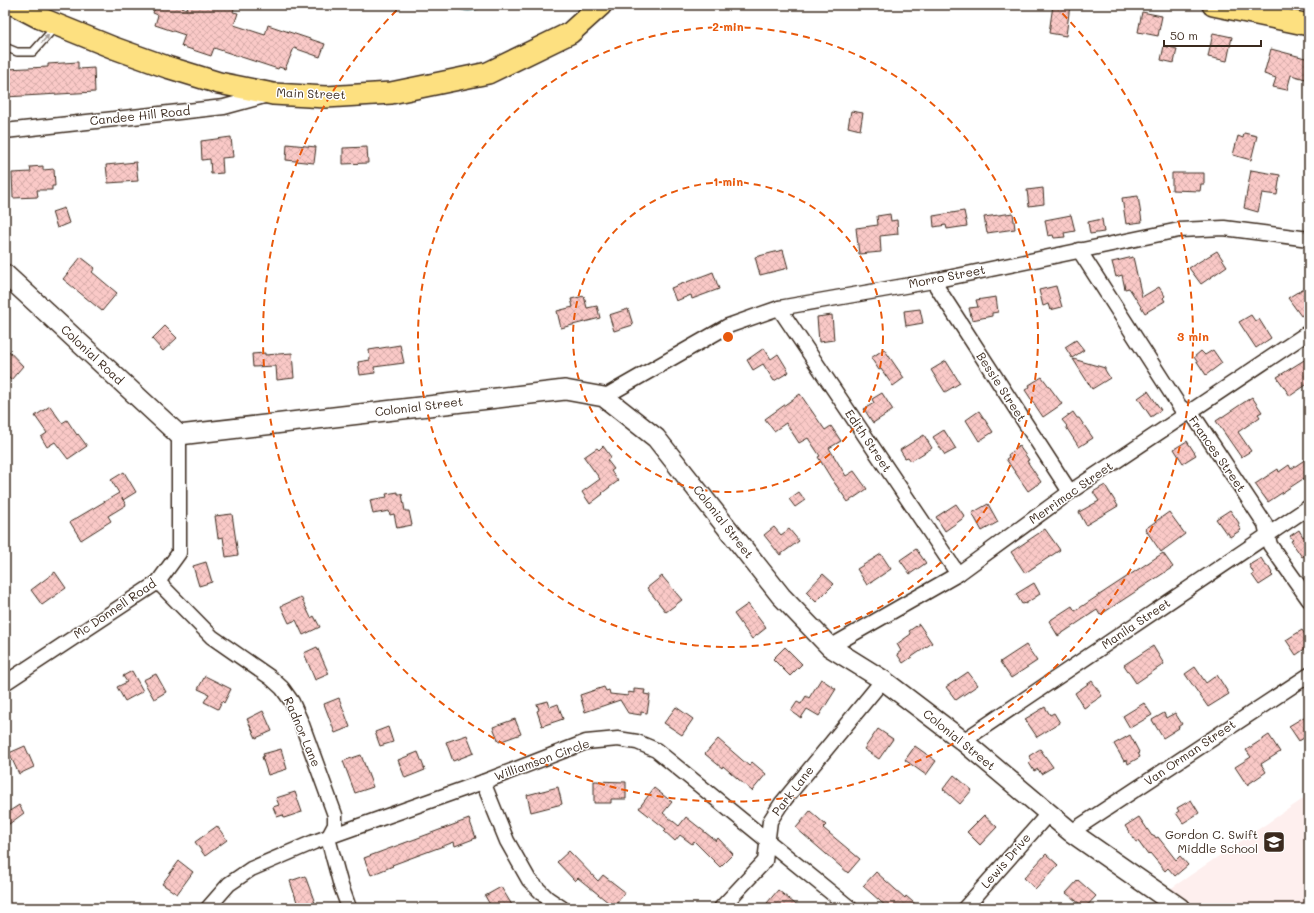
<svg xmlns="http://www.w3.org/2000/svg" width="1314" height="913" font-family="Mali,sans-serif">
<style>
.built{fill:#feefee}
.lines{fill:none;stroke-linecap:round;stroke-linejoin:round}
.stream{stroke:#648c91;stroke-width:4}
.building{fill:url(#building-cross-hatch);stroke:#3b2a1e}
.lane-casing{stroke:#3b2a1e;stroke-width:10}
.street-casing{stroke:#3b2a1e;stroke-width:17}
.secondary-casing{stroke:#3b2a1e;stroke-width:22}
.primary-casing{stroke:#3b2a1e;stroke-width:24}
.lane{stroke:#fff;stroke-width:7}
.street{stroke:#fff;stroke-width:14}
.secondary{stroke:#fff;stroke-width:19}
.primary{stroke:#fde080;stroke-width:21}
.oneway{fill:#a79f9a}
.ring{fill:none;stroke:#e8590c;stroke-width:2;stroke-dasharray:7 5}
.labels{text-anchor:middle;stroke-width:3;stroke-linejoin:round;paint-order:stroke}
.street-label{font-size:12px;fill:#3b2a1e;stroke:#fff}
.poi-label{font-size:12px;fill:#3b2a1e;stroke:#fff;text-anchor:end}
.centre{fill:#e8590c;stroke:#fff;stroke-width:2}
.ring-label{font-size:12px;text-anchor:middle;font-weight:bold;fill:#e8590c;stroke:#fff;stroke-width:3;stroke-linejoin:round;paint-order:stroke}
</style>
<defs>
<pattern id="building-cross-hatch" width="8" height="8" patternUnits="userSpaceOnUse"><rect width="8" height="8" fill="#fac9c7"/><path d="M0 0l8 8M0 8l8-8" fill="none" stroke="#d7adaa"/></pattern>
</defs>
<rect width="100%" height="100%" fill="#fff"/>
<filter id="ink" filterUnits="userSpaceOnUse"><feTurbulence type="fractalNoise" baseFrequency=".025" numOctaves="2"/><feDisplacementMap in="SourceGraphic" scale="8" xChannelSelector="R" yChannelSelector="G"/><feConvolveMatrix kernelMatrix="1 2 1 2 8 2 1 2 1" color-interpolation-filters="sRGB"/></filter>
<g filter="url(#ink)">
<path class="built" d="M1309,795v113h-109l-30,-19z"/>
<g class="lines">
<path class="stream" d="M453,5c12,6 19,6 31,0"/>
</g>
<g class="building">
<path d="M156,5h20l11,4 1,-4h47l-2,7 5,1 -4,12 31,10 3,-10 57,19 -5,13 -26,-9 -9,21 -6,-2 -1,2 -64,-21 -3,8 -30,-10 4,-11 -30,-10 3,-10 -5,-2z"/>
<path d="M1053,5h17l-4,31 -17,-3z"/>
<path d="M1142,12l20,4 -4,20 -20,-4z"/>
<path d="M1213,33l19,4 -5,24 -19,-4z"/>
<path d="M1164,46l13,3 -3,14 -13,-3z"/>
<path d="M1271,49l38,10v21l-18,-5 -4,15 -14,-3 3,-9 -12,-4z"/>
<path d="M78,62v7l16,-1 1,24 -90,5v-27h2v-1l41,-2v-3z"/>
<path d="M851,111l12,2 -3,17 -12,-3z"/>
<path d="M1244,133l13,3 -6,24 -18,-5 5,-19 5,2z"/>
<path d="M231,137l2,20 -11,1 1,15 -12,1 -1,-15 -8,1 -1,-19z"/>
<path d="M287,144l29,3 -2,16 -28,-3z"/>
<path d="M367,147l1,16 -25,1v-16z"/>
<path d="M136,162l2,19 -30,2 -2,-18z"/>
<path d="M43,166v4l11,-1 1,17h-3v4h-15l1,7 -25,1 -1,-25 19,-1 -1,-5z"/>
<path d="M1251,170l29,5 -3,20 -15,-2 -4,19 -14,-4z"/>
<path d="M1172,173h32v11h-3l-1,7 -28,-1z"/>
<path d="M1043,188l1,16 -15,2 -2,-16z"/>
<path d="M1138,196l4,26 -16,2 -4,-26z"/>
<path d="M64,208l5,15 -12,5 -5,-16z"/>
<path d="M964,211l3,15 -20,3 -1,-4 -12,2 -1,-11z"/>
<path d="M1013,213l2,16 -28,4 -3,-16z"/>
<path d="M890,214l1,7 6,-1 1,14 -18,2 1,16 -22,2 -3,-26 22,-3 -1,-9z"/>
<path d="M1071,215l4,16 -11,2 1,4 -11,1 -1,-3 -5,1 -3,-16z"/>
<path d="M1102,219l2,13 -14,2 -2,-12z"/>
<path d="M783,250l5,18 -28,7 -5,-18z"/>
<path d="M1217,251l10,15 -26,18 -12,-16z"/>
<path d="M81,257l14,11 -3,4 25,21 -15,18 -39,-32z"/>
<path d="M1133,257l9,40 17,-10 6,9 -2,2 2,3 -20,12 -16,-25 -4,1 -3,-14 -6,2 -4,-15z"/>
<path d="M713,272l6,17 -27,10 -1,-4 -15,6 -5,-13z"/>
<path d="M1056,286l6,21 -12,3 -2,-6 -5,2 -4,-16z"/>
<path d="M1304,288l5,8v15l-8,5 -13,-18z"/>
<path d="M584,296l3,12 10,-2 3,12 -39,10 -4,-17 16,-4 -2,-8z"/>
<path d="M996,297l2,15 -6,1v3l-20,4 -3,-12 9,-1 -2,-7z"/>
<path d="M628,309l5,16 -19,6 -5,-16z"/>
<path d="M920,309l3,14 -17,3 -2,-15z"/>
<path d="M832,315l2,25 -15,2 -2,-25z"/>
<path d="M1251,315l4,6 4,-2 12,19 -15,10 -17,-26z"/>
<path d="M165,326l12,12 -14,13 -11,-12z"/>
<path d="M1076,340l8,10 -12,8 -7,-11z"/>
<path d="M400,345l4,18 -30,4 1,6 -15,2 -2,-13 12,-2 -1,-10z"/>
<path d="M5,347l18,19 -12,14 -6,-5z"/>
<path d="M764,348l7,11 7,-5 11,18 -15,9 -11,-17 -10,6 -6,-10z"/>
<path d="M884,349l20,29 -11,8 -12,-17 -2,1 -8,-12z"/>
<path d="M1213,350l9,13 -16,12 -12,-18 7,-6 4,4z"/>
<path d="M265,353v2l27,-2 2,25 -17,2 -1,-14 -23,1 -1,-13z"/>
<path d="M1309,357v26l-19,13 -13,-19z"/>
<path d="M1073,359l32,9v2l5,8 -18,11z"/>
<path d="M946,361l14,22 -15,9 -14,-22z"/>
<path d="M1042,377l20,27 -19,13 -18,-27 5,-3 -1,-2z"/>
<path d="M1148,391l13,19 -10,7 -13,-19z"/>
<path d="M882,393l11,17 -20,13 -9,-14 10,-6 -2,-4z"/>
<path d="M800,394l25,36 6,-4 10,15 -12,7 17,28 8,-5 13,18 -19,13 -17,-24 -13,-21 2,-1 -12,-18 -9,5 -13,-20 -12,8 -9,-12z"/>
<path d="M1252,397l10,15 -4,2 2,3 -22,15 13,19 -10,6 -25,-36z"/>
<path d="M50,406l12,17 5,-3 10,15 1,-1 9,12 -19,13 -13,-17 -8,5 -6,-10 6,-4 -12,-17z"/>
<path d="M979,411l14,21 -14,9 -13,-21z"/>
<path d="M1073,412l4,6h2l14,20 -14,9 -13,-20 1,-1 -5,-6z"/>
<path d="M944,430l12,19 -11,6 -12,-18z"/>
<path d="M924,435l8,13 -21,13 -3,-4 -3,1 -5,-8z"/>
<path d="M1187,441l9,14 -13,8 -9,-14z"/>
<path d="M603,446l8,11 -4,3 7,9 -3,2 7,10 -16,12 1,1 -13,10 -8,-12 18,-13 -16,-22 13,-9 2,2z"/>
<path d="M1019,446l10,14 -2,1 14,21 -13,9 -22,-32 3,-2 -1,-2z"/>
<path d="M1309,457v18l-41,27 -13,-18 23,-15 1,3 10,-7 2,4z"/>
<path d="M124,472l12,20 -13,8 -1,-2 4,7 -18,11 3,5 -30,19 -11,-18 49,-29 -8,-13z"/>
<path d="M1105,485l13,21 -32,19 -7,-13 20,-11 -6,-9z"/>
<path d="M398,492v2h4l3,17h4l3,14 -15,3 -3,-14 -4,1 -1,-4 -16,3 -3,-14 17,-3 -1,-3z"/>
<path d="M799,492l6,8 -10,7 -6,-8z"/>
<path d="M956,504l9,13 -20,14 -9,-14z"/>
<path d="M988,504l10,18 -16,9 -10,-18z"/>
<path d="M1230,510l9,13 -1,3 3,4 -11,7 -2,-4h-2l-10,-14z"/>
<path d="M1169,512l16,22 -24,18 -16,-23z"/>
<path d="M232,514l6,41 -12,2 -3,-20 -5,1 -3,-22z"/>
<path d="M774,527l7,8 8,-6 10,12 -19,14 -16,-20z"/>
<path d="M1045,529l15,21 -35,23 -14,-21z"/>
<path d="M1299,530l4,7 6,-5v21l-7,4 -11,-16 2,-1 -3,-4z"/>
<path d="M916,549l10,14 -16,11 -10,-14z"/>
<path d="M1163,553l10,14 -73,48 -3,-5 -39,26 -9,-15 23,-15 3,5z"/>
<path d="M881,554l10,15 -24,16 -10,-16z"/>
<path d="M1261,558l5,8h2l4,7 -1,1 2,2 -14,9 -7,-10 2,-1 -5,-9z"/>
<path d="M206,562l6,20 -13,4 -6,-20z"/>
<path d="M55,572l11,16 -24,17 -11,-15z"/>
<path d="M823,574l11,10 -18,18 -10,-10z"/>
<path d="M662,576l20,24 -16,12 -19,-24z"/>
<path d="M1034,583l6,11 -15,10 -1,-1 -2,1 -6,-10z"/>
<path d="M301,597l10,21 3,-2 6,11 -17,8 -7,-15 -7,3 -8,-17z"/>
<path d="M748,604l18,24 -14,11 -18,-25z"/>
<path d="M919,624l13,19 -29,20 -6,-9 4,-3 -4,-7 14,-10 -2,-3z"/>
<path d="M1302,630l7,10v6l-13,9 -10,-15z"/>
<path d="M1026,645l11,16 -26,17 -11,-16z"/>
<path d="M1153,646l11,18 -28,19 -12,-18z"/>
<path d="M317,647l12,27 -14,6 -11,-27z"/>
<path d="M785,647l17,17 -12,12 -17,-17z"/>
<path d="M1195,667l11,16 11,-8 12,19 -21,13 -23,-33z"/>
<path d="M132,671l11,20 -18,10 -8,-14 10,-5 -4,-6z"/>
<path d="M968,672l10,13 -22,15 -10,-13z"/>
<path d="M156,674l10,18 -12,7 -11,-19z"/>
<path d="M205,676l26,13 -7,14 -2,-2 -4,8 -14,-7 5,-8 -11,-5z"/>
<path d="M821,679l15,10 -17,27 -12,-7 -6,9 -10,-7 6,-9 4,2 5,-8 3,2z"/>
<path d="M1092,681l10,15 -18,12 -9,-15z"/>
<path d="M604,687l2,4 3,-1 1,4 18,2v-4l6,1v-4l11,1 -1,4 6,1 -3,18 -6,-1v3l-13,-2 -8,-13 -35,12 -5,-17z"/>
<path d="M339,698l11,29 -15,6 -11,-29z"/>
<path d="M548,701l2,6 8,-3 5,15 -21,7 -5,-15 2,-1 -2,-6z"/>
<path d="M1144,703l8,12 -22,13 -7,-12z"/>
<path d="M676,707l17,12 -11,16 -18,-12z"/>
<path d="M1045,707l5,8 4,-2 6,10 -23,14 -12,-18z"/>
<path d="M263,711l9,20 -16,7 -9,-19z"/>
<path d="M1164,713l2,5 9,-5 7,11 -4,3 1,1 -16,10 -11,-18z"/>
<path d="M1309,714v21l-10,6 -10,-15z"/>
<path d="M515,719l6,15 -22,8 -6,-15z"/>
<path d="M388,727l5,15 -13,4 -5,-14z"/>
<path d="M878,729l15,10 -14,20 -15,-10z"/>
<path d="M467,735l7,18 -21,8 -7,-19z"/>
<path d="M1130,735l9,17 -1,1 2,4 -12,7 -1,-4 -3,1 -10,-17z"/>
<path d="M1269,735l11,17 -19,12 5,8 -19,13 -12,-18 16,-10 -5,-7z"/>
<path d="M718,739l31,27 3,-4 14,12 -14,17 -29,-25 -1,2 -17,-14z"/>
<path d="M25,746l9,21 -15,7 -10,-21z"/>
<path d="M915,746l21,15 -10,14 -21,-15z"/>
<path d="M281,749l6,20 -19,6 -6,-18 2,-1 -1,-2z"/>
<path d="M1040,749l13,18 -12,7 -3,-5 -4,2 -5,-8 3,-3 -3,-4z"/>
<path d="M418,752l7,18 -20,8 -7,-18z"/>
<path d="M361,755l12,32 -18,6 -12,-32z"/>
<path d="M954,775l18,15 -12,14 -17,-15z"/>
<path d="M594,781l32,1v17h-15v4h-17z"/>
<path d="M558,787l4,17 -31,8 -4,-17z"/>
<path d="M654,788l18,14 -9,11 16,13 7,-9 30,24 2,-3 15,16 -13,13 -26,-26 -2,3 -12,-9 -5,6 -11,-10 2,-2 -27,-21z"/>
<path d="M295,792l7,20 -18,6 -1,-3 -6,2 -4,-10 6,-2 -3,-7z"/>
<path d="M1191,800l8,13 -16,10 -7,-10 3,-2 -2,-3z"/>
<path d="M19,805l5,8 -19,14v-13z"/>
<path d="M810,811l16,14 -3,3 37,31 -12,14 -52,-45z"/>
<path d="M984,815l13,12 -17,18 -13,-13z"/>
<path d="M1139,817l13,19 2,-1 2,3 2,-1 18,23 4,-4 8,9 -13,11 -7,-8 -3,3 -15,-18 -2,2 -10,-14 -2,1 -11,-16z"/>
<path d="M469,819l7,19 -21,8 -1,-4 -62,23 1,1 -22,9 -7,-17z"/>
<path d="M217,826l10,14 -22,16 -10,-14z"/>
<path d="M569,851l29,30 5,-6 22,17 -11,15 -36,-29 -3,3 -18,-19z"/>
<path d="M1046,854l12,11 -22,24 -12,-11z"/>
<path d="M179,861l14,11 -16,22 -15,-10z"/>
<path d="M876,872l29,26 1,-2 14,12h-32l-25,-22z"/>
<path d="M305,876l10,27 -16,5 -9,-27z"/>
<path d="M1078,880l18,16 -11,12 -19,-15z"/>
<path d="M501,887l11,18 -6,3h-14l-7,-12z"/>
<path d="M778,890l22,18h-26l-7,-5z"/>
</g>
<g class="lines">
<g class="lane-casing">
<path id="lane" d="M5,47l12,5h16l23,-26"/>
</g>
<g class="street-casing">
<g id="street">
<path d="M5,131l219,-24 44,-12"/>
<path d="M1079,250l101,157 13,8 72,109 5,21 39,55"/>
<path d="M933,281l137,211"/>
<path d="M779,308l179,266"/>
<path d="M604,397l124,-71 51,-18 154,-27 246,-51 45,-2 85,11"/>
<path d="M158,582l54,55 59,41 11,10 10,14 9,20 34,93v10l-7,13 13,48 8,22"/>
<path d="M830,647l128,-73 112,-82 239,-160"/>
<path d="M5,683l153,-101 21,-29v-118"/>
<path d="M963,741l346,-234"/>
<path d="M483,782l24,59 22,39 18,18 15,10"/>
<path d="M1071,832l238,-157"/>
<path d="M208,908l21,-24 22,-15 63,-27 169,-60 103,-40 32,-3 19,3 19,8 194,158"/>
<path d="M721,908l44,-47 5,-40 11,-17 102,-124"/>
<path d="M965,908l83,-94"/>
</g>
</g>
<g class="secondary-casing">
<path id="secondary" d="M5,274l174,161 386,-45 39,7 52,41 125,158 49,51 53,33 80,61 108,91 109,76"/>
</g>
<g class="primary-casing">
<g id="primary">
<path d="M15,5l25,13 74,30 53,19 52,16 54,11 53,3 65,-4 97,-20 82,-40 31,-28"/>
<path d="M1213,5l96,20"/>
</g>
</g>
<use href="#lane" class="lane"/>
<use href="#street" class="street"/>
<use href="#secondary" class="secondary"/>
<use href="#primary" class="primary"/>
</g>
<defs><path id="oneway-solid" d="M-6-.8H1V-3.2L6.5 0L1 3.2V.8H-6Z"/></defs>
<use class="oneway" href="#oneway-solid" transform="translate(45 39) rotate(-50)"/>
</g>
<g class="ring">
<circle cx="728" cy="337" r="155"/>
<circle cx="728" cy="337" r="310"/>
<path d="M1054 5A465 465 0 1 1 402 5"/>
</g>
<defs>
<g id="school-square" transform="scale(1.15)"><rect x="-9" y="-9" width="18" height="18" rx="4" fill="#3b2a1e" stroke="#fff"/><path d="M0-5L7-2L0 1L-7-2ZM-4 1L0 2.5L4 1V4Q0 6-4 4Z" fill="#fff"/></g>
</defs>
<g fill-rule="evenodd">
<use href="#school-square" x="1274" y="842"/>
</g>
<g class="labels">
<g class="street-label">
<text transform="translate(311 94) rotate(2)" y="4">Main Street</text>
<text transform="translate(140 116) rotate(-6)" y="4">Candee Hill Road</text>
<text transform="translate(947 277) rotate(-11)" y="4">Morro Street</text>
<text transform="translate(92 355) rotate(43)" y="4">Colonial Road</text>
<text transform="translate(1001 387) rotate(57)" y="4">Bessie Street</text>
<text transform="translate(419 407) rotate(-7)" y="4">Colonial Street</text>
<text transform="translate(868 441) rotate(56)" y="4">Edith Street</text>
<text transform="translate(1217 454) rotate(55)" y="4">Frances Street</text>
<text transform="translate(1071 493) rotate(-35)" y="4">Merrimac Street</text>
<text transform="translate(723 522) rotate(52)" y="4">Colonial Street</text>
<text transform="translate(115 609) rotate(-34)" y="4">Mc Donnell Road</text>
<text transform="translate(1136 624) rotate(-34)" y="4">Manila Street</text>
<text transform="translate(302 732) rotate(67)" y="4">Radnor Lane</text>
<text transform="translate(959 740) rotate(39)" y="4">Colonial Street</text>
<text transform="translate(1190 753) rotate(-34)" y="4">Van Orman Street</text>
<text transform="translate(542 760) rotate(-20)" y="4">Williamson Circle</text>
<text transform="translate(793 791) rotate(-52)" y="4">Park Lane</text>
<text transform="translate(1006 861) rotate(-49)" y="4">Lewis Drive</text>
</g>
<g class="poi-label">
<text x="1258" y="839">Gordon C. Swift<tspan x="1258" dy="14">Middle School</tspan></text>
</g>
</g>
<circle cx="728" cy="337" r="6" class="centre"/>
<g class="ring-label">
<text x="728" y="31">2 min</text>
<text x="728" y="186">1 min</text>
<text x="1193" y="341">3 min</text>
</g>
<rect width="1314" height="913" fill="none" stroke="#fff" stroke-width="20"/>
<rect x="10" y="10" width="1294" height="893" fill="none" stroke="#3b2a1e" stroke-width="1.5" filter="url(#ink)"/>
<path d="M1164 40v6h97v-6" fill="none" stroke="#3b2a1e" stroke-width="2"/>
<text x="1170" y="40" font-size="12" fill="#3b2a1e" stroke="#ffffff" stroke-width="3" paint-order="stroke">50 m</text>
</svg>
